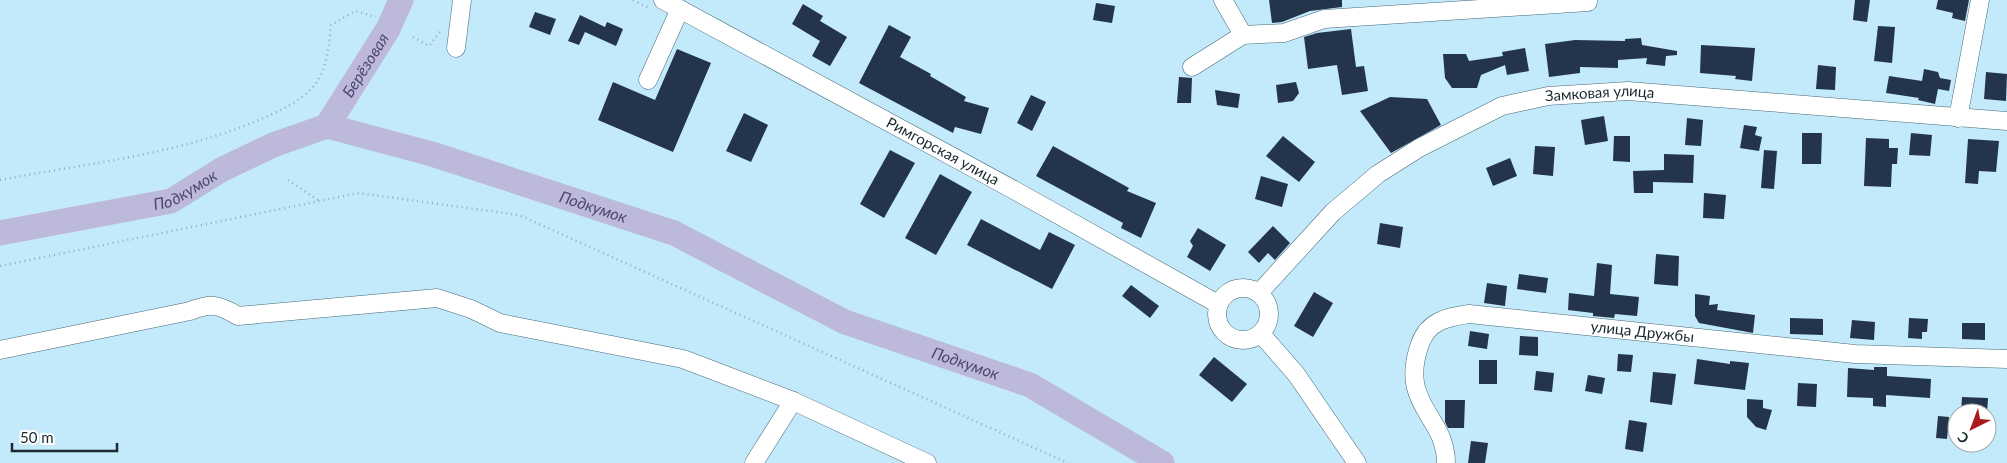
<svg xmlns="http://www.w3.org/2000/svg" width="2007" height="463" font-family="Lato,sans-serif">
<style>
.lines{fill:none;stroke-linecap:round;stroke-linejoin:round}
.river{stroke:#bcb9da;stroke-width:25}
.building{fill:#24344b}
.minor-casing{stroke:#466977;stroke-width:19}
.path{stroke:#8eafbc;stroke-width:2.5;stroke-dasharray:1 4;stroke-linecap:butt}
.minor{stroke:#fff;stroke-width:18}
.labels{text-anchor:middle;stroke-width:5;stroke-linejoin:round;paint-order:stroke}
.street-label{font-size:15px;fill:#19282e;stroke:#fff}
.water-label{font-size:16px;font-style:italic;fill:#4d4674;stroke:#fff}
</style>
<rect width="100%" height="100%" fill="#c2eafa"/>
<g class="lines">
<g class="river">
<path id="s1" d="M327,126l61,-97 13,-29"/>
<path id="s2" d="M0,233l171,-32 50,-31 52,-25 54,-19 105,28 242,79 171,89 185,63 132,78"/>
</g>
</g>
<g class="building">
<path d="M1269,0h73v7l-32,4 -28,11 -10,1z"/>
<path d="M1855,0h15l-3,22 -14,-2z"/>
<path d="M1938,0h31l-4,21 -13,-3 1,-5 -17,-4z"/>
<path d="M1096,3l19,3 -3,17 -19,-3z"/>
<path d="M803,4l20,12 -3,5 27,16 -17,29 -18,-10 8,-15 -28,-17z"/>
<path d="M535,12l21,7 -6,16 -21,-8z"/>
<path d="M580,15l25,12 2,-5 16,7 -7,17 -31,-14 -6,13 -11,-4z"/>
<path d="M889,25l22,12 -11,20 31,17 -1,2 36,21 -2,4 25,7 -8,26 -26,-7 -2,6 -94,-50z"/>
<path d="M1878,26l17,1 -3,36 -18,-2z"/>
<path d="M1351,29l5,38 8,-1 4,25 -26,4 -5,-30 -29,4 -4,-32 13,-4z"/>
<path d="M1641,38l1,7 35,6v4l-11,1 -1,10 -19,-2 1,-6 -29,2v8l-38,-1v6l-31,4 -4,-33 30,-4 50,1v-2z"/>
<path d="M1701,45l54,3 -3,33 -17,-2 1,-3 -36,-3z"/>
<path d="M1525,48l4,23 -22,4 -2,-10 -24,10 -4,13h-25l-7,-10 -2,-24h23l3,7 34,-5 -1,-4z"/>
<path d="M677,49l34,14 -38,89 -75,-32 15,-38 42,18z"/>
<path d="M1818,65l18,2 -1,23 -19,-1z"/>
<path d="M1924,69l14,3 2,6 11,2 -2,11 -11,-2 -3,15 -17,-4 1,-2 -33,-5 3,-17 33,5z"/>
<path d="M1986,72l21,2 -1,27 -22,-2z"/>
<path d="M1179,77l13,1 -1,25h-14z"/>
<path d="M1296,82l3,11 -6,8 -15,2 -2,-18z"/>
<path d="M1215,90l25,4 -2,14 -21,-3z"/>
<path d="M1031,95l15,7 -14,29 -15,-8z"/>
<path d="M1390,97l37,2 14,26 -50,28 -31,-42z"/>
<path d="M744,113l24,12 -17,37 -25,-11z"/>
<path d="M1604,116l4,25 -23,4 -4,-25z"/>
<path d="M1687,118l16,2 -2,26 -16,-1z"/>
<path d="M1744,125l13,2 -2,8 7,2 -3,14 -19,-3z"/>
<path d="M1802,133h20l-1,31h-19z"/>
<path d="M1911,133l21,2 -2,21 -21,-1z"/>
<path d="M1283,136l32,26 -16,20 -33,-26z"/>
<path d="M1614,136h16v26l-17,-1z"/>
<path d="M1866,138l23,1v9h9l-1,16h-5l-1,23 -27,-1z"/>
<path d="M1968,139l31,2 -3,31 -17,-1 -1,13 -13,-1z"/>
<path d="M1053,146l76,42 -2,3 29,12 -15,35 -20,-10 2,-5 -87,-47z"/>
<path d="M1535,146l20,1 -2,29 -20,-2z"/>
<path d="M890,150l25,13 -31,55 -24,-14z"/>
<path d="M1764,150l13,1 -3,38 -13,-1z"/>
<path d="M1664,154l30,1 -1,28 -40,-1v11h-19l-1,-22 31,-1z"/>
<path d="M1510,158l7,18 -24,10 -7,-18z"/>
<path d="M940,174l32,18 -36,63 -31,-17z"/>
<path d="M1261,176l27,8 -6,23 -27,-8z"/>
<path d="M1704,193l22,2 -2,24 -21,-1z"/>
<path d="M981,219l59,31 9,-18 26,13 -23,44 -85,-44z"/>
<path d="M1380,223l23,4 -3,21 -23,-4z"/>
<path d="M1273,226l17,17 -15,17 -7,-7 -9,10 -11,-11z"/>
<path d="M1198,228l28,17 -16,26 -23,-14 6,-11 -3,-5z"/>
<path d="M1656,254l23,2 -1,30 -24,-2z"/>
<path d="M1597,263l15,2 -2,29 29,3 -2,19 -22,-2 -1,4 -21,-2v-3l-25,-3 1,-17 25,3z"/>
<path d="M1519,274l29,4 -2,15 -29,-4z"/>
<path d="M1487,283l20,3 -2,20 -21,-3z"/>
<path d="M1131,285l28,21 -9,12 -28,-22z"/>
<path d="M1314,292l19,11 -20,34 -19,-11z"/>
<path d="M1695,294l15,2 -1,9 9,-1 -1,6 38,5 -2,18 -54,-10 -4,-7z"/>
<path d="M1790,318l33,1v16l-33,-1z"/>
<path d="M1909,318l19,1 -1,13h-5v7l-14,-1z"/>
<path d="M1852,320l23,2 -1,18 -24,-2z"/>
<path d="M1962,323h23v17l-23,-1z"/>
<path d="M1470,331l19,3 -2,15 -19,-3z"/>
<path d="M1520,336l18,1v19l-19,-1z"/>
<path d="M1618,354l15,1 -2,17 -14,-1z"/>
<path d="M1214,357l33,27 -15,18 -33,-27z"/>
<path d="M1697,359l33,5v-3l19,2 -4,27 -51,-6z"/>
<rect x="1479" y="360" width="18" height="24"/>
<path d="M1874,367h13v9l44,3 -1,19 -44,-3v12l-13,-1v-8l-26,-1 1,-29 26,2z"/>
<path d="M1536,371l18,2 -2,19 -18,-2z"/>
<path d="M1653,372l23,2 -4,31 -22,-3z"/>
<path d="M1588,375l17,3 -3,16 -17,-3z"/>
<path d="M1798,383l19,1 -1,23 -19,-1z"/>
<path d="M1962,397l26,1 -1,15h-26z"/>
<path d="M1747,399l16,1v8l9,2 -6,20 -10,-3 -9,-10z"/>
<path d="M1445,400h20l-1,28h-16l-3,-6z"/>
<path d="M1938,416l11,1 -2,22 -11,-1z"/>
<path d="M1629,420l18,3 -4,29 -18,-3z"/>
<path d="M1471,441l17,2 -3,20h-17z"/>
</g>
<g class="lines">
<g class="minor-casing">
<g id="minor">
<path id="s3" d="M663,0l351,190 204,114"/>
<path d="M1223,0l20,35"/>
<path d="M456,48l6,-48"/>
<path d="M1192,67l51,-32 41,-2 40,-14 264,-17v-2"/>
<path d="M648,80l32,-71"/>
<path d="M1958,118l22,-118"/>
<circle cx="1243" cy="314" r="26"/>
<path id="s4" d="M1259,293l74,-81 45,-38 41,-26 83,-42 46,-10 80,-5 379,30"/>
<path d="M1261,334l35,40 61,89"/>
<path d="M0,350l190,-39c21,-8 28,-7 48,5l199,-18 34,11 29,14 183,36 110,42 134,62"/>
<path d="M754,463l39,-62"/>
<path id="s5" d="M1446,463c0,-48 -48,-58 -26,-119 8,-23 27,-27 49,-30l386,40 152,5"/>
</g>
</g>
<g class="path">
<path d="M633,0l16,8"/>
<path d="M413,37l16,9 13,-17"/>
<path d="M0,180c89,-17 183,-26 266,-63 15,-7 34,-16 45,-28 16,-16 18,-43 20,-64l24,-14 21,6"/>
<path d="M288,180l30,20"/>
<path d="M0,266l359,-73 160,22 549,248"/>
</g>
<use href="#minor" class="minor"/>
</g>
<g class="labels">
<g class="street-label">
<text dy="5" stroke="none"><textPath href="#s4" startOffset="409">Замковая улица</textPath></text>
<text dy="5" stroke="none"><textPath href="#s3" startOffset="318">Римгорская улица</textPath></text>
<text dy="5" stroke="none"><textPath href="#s5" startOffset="362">улица Дружбы</textPath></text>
</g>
<g class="water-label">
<text dy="6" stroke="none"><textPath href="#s1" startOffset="72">Берёзовая</textPath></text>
<text dy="6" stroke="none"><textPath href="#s2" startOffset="191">Подкумок</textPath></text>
<text dy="6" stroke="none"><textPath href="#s2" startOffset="626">Подкумок</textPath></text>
<text dy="6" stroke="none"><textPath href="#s2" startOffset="1031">Подкумок</textPath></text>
</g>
</g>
<g transform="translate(1972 428) rotate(222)"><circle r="24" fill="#ffffff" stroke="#a3a9ab"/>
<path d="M0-4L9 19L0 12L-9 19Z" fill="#ac1a1d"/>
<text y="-8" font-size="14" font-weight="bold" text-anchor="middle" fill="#19282e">С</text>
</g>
<path d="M12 443v8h105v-8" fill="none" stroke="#19282e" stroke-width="2.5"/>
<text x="20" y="443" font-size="15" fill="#19282e" stroke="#ffffff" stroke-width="4" paint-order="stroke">50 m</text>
</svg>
